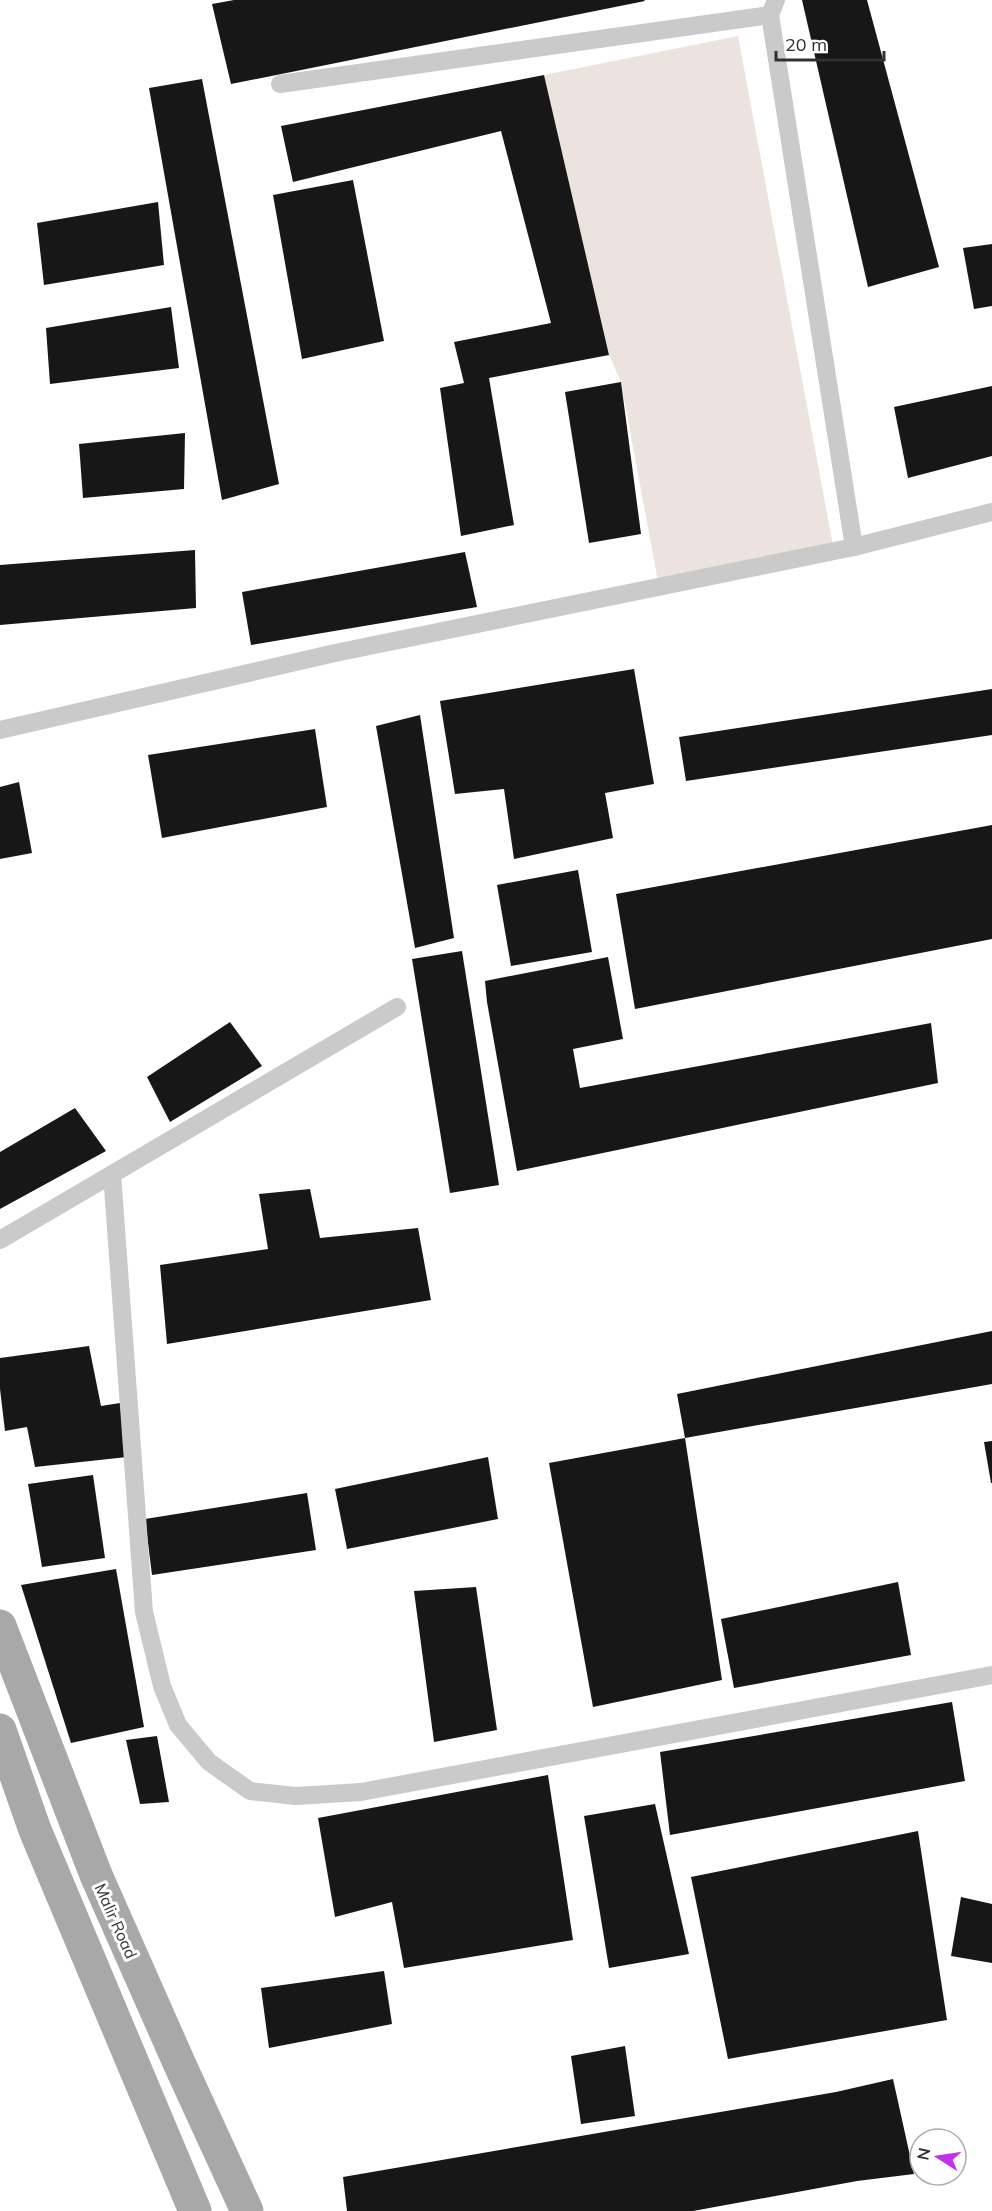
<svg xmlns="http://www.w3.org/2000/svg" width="992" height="2211" font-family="Mulish,sans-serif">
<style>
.green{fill:#ede3de}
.building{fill:#171717}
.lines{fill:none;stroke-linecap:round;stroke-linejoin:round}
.lane{stroke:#cacaca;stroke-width:18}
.primary{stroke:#a8a8a8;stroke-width:33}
.labels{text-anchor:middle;stroke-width:6;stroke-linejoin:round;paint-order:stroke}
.street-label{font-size:16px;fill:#303030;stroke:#fff}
</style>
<rect width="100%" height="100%" fill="#fff"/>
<path class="green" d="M738,36l96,515 -175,36 -38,-205 -12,-27 -65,-280z"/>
<g class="building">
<path d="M234,0h410l1,1 -414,83 -19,-80z"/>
<path d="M802,0h65l72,267 -71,20z"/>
<path d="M544,75l65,280 -120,23 25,147 -53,11 -21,-148 24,-5 -10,-41 97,-19 -50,-192 -208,51 -12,-56z"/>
<path d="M202,79l77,405 -57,16 -73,-412z"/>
<path d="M353,180l31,161 -82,18 -29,-164z"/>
<path d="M158,202l6,63 -120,20 -7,-62z"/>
<path d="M992,244v62l-18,3 -11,-61z"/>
<path d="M171,307l8,61 -129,16 -4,-56z"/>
<path d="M621,382l20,152 -52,9 -24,-151z"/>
<path d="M992,386v70l-84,22 -14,-71z"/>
<path d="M185,433l-1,56 -101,9 -4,-54z"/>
<path d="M195,550l1,58 -196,17v-60z"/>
<path d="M465,552l12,55 -226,38 -9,-53z"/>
<path d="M634,669l20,115 -49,9 8,45 -99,21 -10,-70 -49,5 -15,-93z"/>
<path d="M992,689v46l-306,46 -7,-44z"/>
<path d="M420,715l34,223 -39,10 -39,-222z"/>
<path d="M315,729l12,78 -165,31 -14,-83z"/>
<path d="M19,782l13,71 -32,6v-72z"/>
<path d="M992,825v114l-357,70 -19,-115z"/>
<path d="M578,870l14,82 -81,14 -14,-81z"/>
<path d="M462,951l37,234 -49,8 -38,-234z"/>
<path d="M608,957l15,82 -50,10 7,39 351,-65 7,60 -421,88 -30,-169 -2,-21z"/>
<path d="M230,1022l32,44 -92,56 -23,-45z"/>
<path d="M75,1108l31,43 -106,58v-57z"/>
<path d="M310,1189l10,49 98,-10 13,72 -264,44 -7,-79 108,-16 -9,-55z"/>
<path d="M992,1331v53l-307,54 -8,-44z"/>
<path d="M89,1346l12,60 19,-3 7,54 -92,10 -8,-40 -22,4 -5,-42v-31z"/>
<path d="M685,1438l37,242 -129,27 -44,-244z"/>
<path d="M992,1441v42h-1l-7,-41z"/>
<path d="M488,1457l10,62 -151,30 -12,-60z"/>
<path d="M93,1475l12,83 -63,9 -14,-83z"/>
<path d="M307,1493l9,57 -164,25 -7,-56z"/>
<path d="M116,1569l28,158 -73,16 -50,-158z"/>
<path d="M898,1582l13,73 -177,33 -13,-69z"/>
<path d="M476,1587l21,143 -63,12 -20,-151z"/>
<path d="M952,1702l13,79 -295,54 -10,-83z"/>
<path d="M157,1736l12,66 -29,2 -14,-64z"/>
<path d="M548,1775l25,165 -169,28 -12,-66 -57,15 -17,-99z"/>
<path d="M655,1804l34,150 -80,14 -25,-152z"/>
<path d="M918,1831l29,189 -219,39 -37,-182z"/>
<path d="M961,1897l31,7v59l-41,-7z"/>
<path d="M384,1971l8,53 -123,24 -8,-60z"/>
<path d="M625,2046l10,70 -54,8 -10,-68z"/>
<path d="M893,2079l21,95 -57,7 -164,30h-346l-4,-34 493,-85z"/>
</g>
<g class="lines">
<g class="lane">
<path d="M776,0l-6,15 84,532"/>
<path d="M280,84l490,-69"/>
<path d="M0,730l335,-77 519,-106 138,-35"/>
<path d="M112,1174l32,438 18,74 16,39 31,37 41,29 46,5 65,-4 631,-117"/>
<path d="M0,1240l397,-233"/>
</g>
<g class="primary">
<path d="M0,1626l96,249 84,190 67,146"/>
<path d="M0,1730l35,100 160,381"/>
</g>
</g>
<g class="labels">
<g class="street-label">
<text transform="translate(116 1921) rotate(66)" y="6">Malir Road</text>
</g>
</g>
<g transform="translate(938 2157) rotate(282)"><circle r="28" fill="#ffffff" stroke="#acacac" stroke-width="1.5"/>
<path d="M0-4.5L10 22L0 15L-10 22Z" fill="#c432e8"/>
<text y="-9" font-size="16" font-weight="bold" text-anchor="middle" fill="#303030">N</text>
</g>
<path d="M776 51v9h108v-9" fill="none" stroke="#303030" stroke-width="3"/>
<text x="785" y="51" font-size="18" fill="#303030" stroke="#ffffff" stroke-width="4.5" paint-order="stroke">20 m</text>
</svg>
